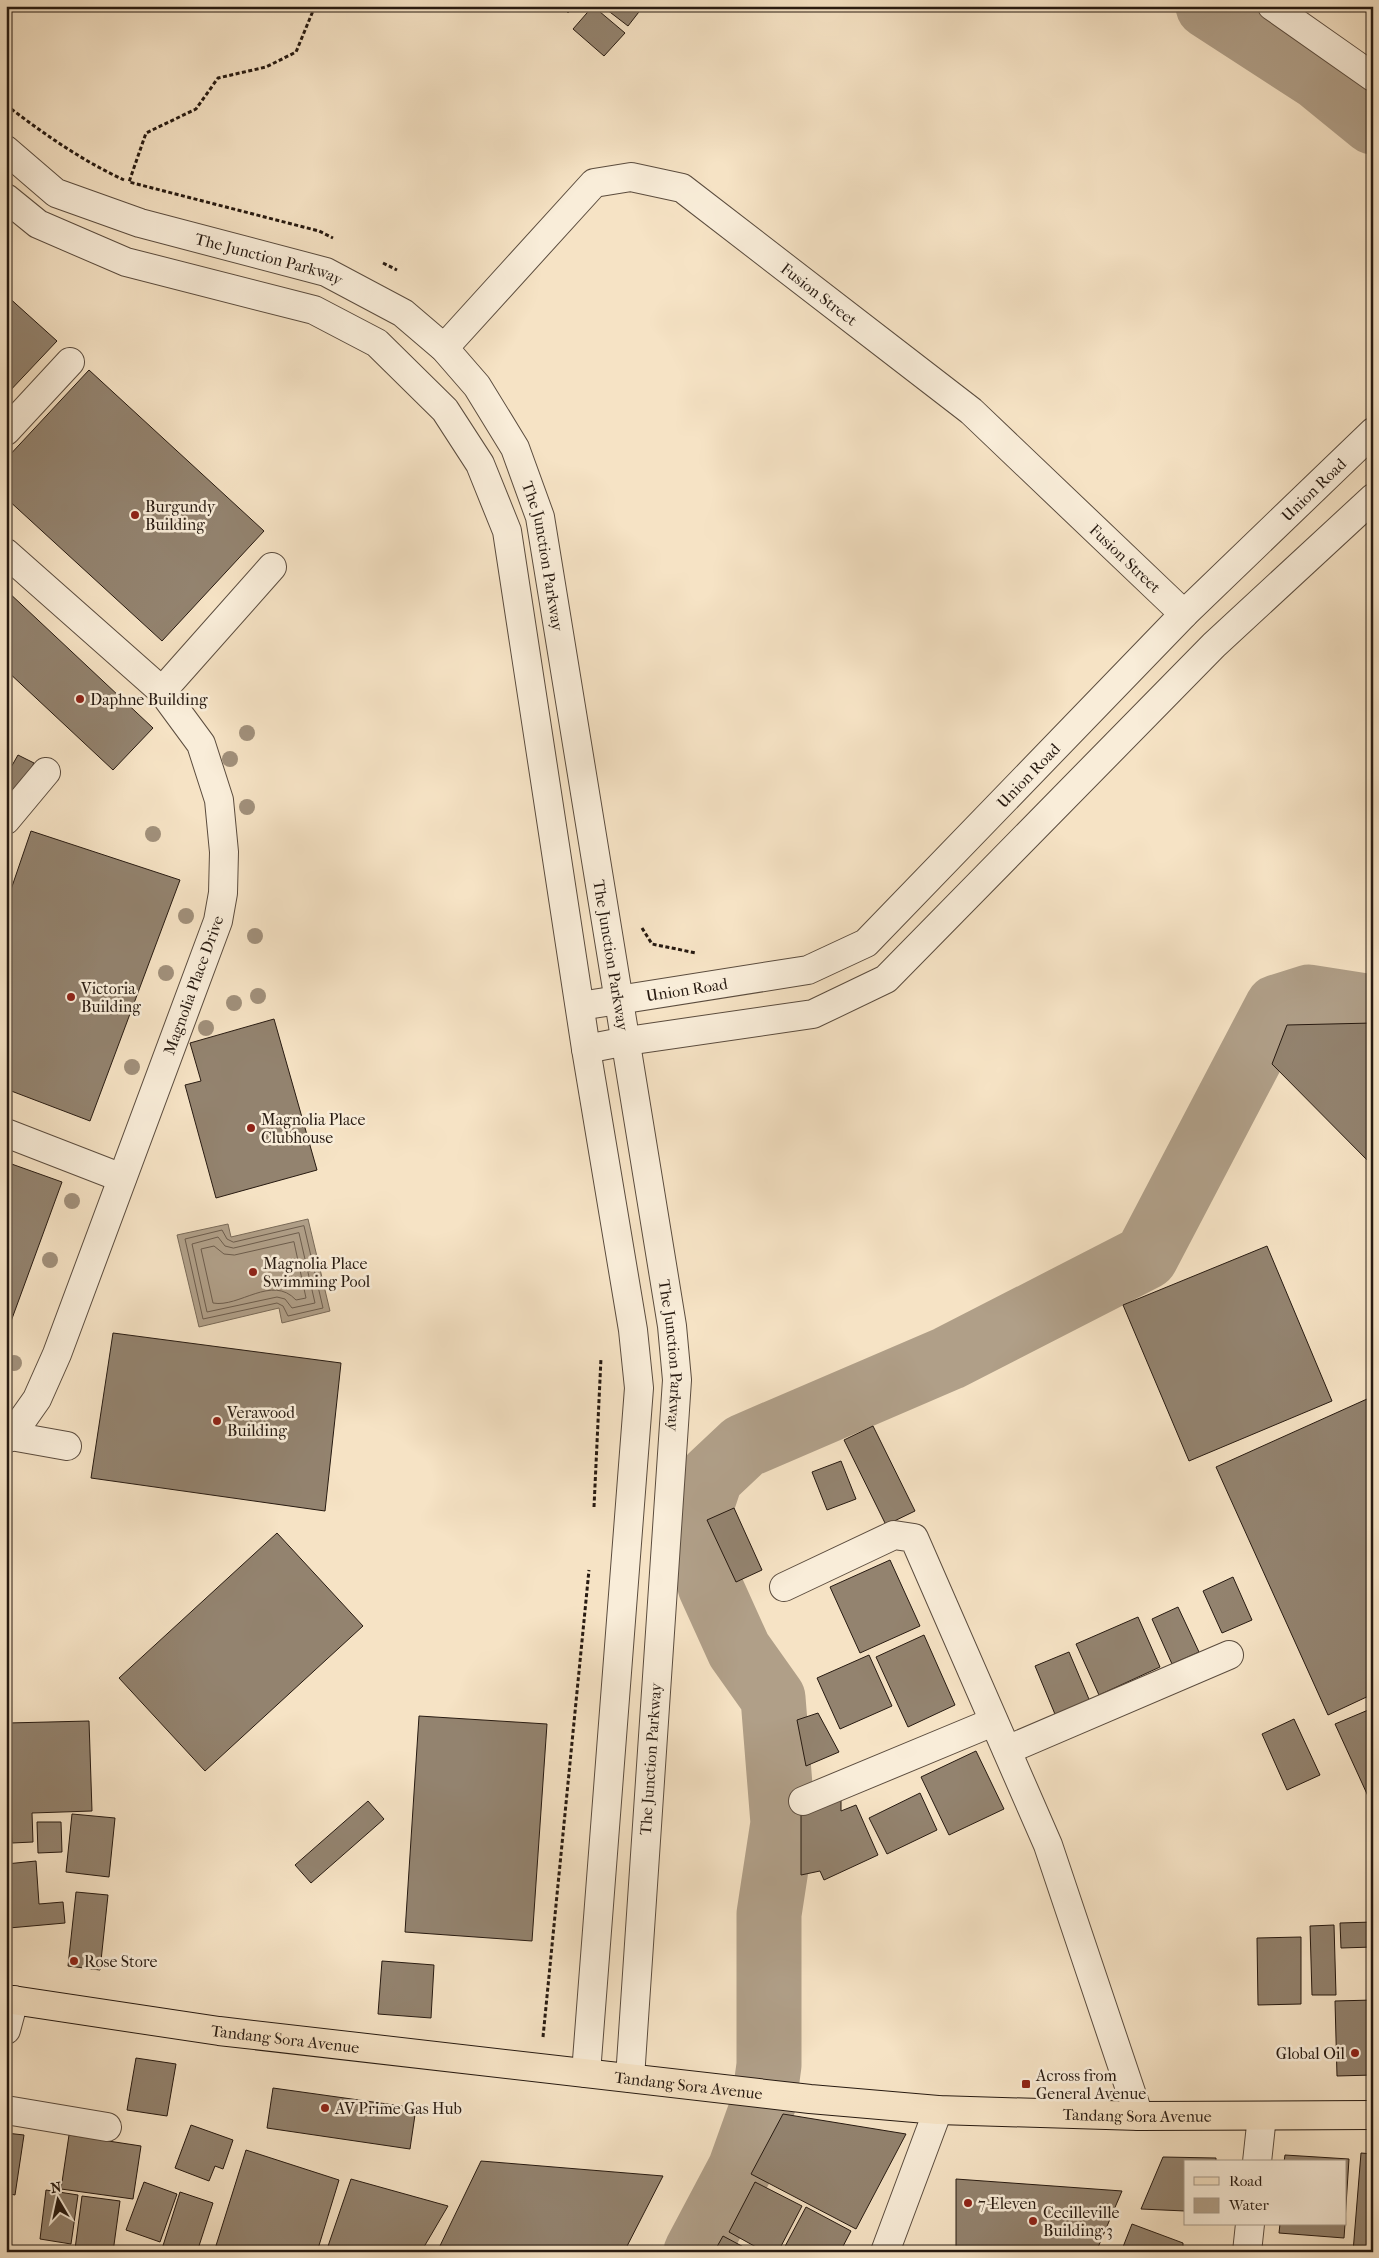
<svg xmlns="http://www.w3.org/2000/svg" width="1379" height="2258" font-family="'IM FELL French Canon',serif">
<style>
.water{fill:#b09f88;stroke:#796a58}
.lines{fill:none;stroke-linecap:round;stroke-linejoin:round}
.shore{stroke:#6c5c4c;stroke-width:1}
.river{stroke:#b09f88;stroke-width:65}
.building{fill:#93836f;stroke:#271a11}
.minor-casing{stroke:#5b4c3e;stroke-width:30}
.major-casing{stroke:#271a11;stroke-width:30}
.path{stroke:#271a11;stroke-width:3;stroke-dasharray:4 2.5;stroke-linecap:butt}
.minor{stroke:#f9edd9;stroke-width:28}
.major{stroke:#f6e3c5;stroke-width:28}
.tree{fill:#a1907b}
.poi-dot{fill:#8f2418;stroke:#f9edd9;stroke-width:2}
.labels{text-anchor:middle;stroke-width:5;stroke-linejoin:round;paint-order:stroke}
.street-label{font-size:16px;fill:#271a11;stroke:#f9edd9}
.poi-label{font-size:16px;fill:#271a11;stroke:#f9edd9;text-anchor:start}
</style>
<rect width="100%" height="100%" fill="#f6e3c5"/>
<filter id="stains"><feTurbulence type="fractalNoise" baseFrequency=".004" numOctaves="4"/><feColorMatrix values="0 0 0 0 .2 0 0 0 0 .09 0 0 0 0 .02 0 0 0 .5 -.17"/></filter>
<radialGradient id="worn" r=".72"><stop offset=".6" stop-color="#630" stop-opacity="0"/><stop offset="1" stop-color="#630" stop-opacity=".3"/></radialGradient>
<path class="water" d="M308,1219l22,92 -48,12 -3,-15 -80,19 -22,-92 51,-11 3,13z"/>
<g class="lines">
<g class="shore">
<path d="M304,1226l19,82 -35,8 -5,-10 -6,-3 -74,16 -18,-80 37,-9 5,9 6,3z"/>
<path d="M299,1233l16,70 -23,5 -7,-9 -8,-2 -70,15 -15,-68 26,-7 7,9 8,2z"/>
<path d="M294,1242l12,56 -10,2c-24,-26 -57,8 -83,3l-12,-54 13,-3 10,8 10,1z"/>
</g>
<g class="river">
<path d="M1208,6l111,72 54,44"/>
<path d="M696,2252l44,-83 24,-67 5,-37v-151l14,-91 -10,-125 -34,-48 -29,-64 -13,-67 14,-42 33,-31 205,-88 197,-101 131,-250 32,-10 64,10"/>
</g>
</g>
<g class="building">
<path d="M561,6h14l-7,7z"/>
<path d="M593,6l32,27 -21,23 -31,-27z"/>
<path d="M602,6h37l3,2 -14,18z"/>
<path d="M6,295l51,46 -51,54z"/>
<path d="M89,370l175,161 -102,110 -156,-143v-39z"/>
<path d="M6,590l147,138 -40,42 -107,-100z"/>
<path d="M18,755l16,8 -19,36 -9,-4v-19z"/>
<path d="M31,831l149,49 -90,241 -84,-32v-185z"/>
<path d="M274,1019l43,151 -101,28 -31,-113 16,-4 -11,-38z"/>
<path d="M1373,1023v143l-101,-102 15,-39z"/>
<path d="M6,1162l56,20 -56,153z"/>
<path d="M1267,1246l65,155 -143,60 -66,-156z"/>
<path d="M113,1333l228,30 -16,148 -234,-33z"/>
<path d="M1367,1399l6,12v283l-45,21 -112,-248z"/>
<path d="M873,1426l42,85 -29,14 -42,-85z"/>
<path d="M841,1461l15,38 -29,11 -15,-38z"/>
<path d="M734,1508l28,62 -26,12 -29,-62z"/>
<path d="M277,1533l86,93 -158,145 -86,-93z"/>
<path d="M890,1560l30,66 -60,27 -30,-66z"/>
<path d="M1233,1577l19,43 -30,13 -19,-42z"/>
<path d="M1178,1607l21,45 -27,12 -20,-45z"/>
<path d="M1138,1617l22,50 -61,28 -23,-51z"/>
<path d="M924,1635l31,70 -47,22 -32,-70z"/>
<path d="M1069,1652l22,52 -34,15 -22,-53z"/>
<path d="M869,1655l23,51 -52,23 -23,-51z"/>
<path d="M1373,1708v99l-38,-83z"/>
<path d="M818,1713l21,39 -33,14 -9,-46z"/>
<path d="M419,1716l128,8 -15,217 -127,-9z"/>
<path d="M1294,1719l26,56 -33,15 -25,-56z"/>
<path d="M89,1721l3,90 -60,2 1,29 -21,1 -4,-120z"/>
<path d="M976,1751l28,58 -55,26 -28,-58z"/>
<path d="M920,1793l17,37 -50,24 -18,-36z"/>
<path d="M841,1799v12l15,-6 22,50 -54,25 -4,-9 -19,4v-62z"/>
<path d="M368,1801l16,18 -73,64 -16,-18z"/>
<path d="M72,1814l43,4 -6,59 -43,-5z"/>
<path d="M37,1822h24l1,30 -24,1z"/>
<path d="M36,1861l3,43 24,-2 2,21 -56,5 -3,-64z"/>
<path d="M76,1892l32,3 -8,75 -32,-4z"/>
<path d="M1373,1922v25l-32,1 -1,-25z"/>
<path d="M1334,1925l2,70h-24l-2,-69z"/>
<path d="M1301,1937v67l-43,1 -1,-67z"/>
<path d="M382,1961l52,4 -3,53 -53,-4z"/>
<path d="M1373,2000v75l-36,1 -2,-75z"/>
<path d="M136,2058l40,6 -9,52 -40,-6z"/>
<path d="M273,2088l143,20 -6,41 -143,-21z"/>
<path d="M783,2114l123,20 -50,95 -105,-55z"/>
<path d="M191,2125l42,15 -10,29 -8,-3 -6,15 -34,-13z"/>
<path d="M6,2133l18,2 -9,60 -9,-2z"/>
<path d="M69,2135l72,11 -8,53 -72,-10z"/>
<path d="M246,2150l93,30 -22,72h-103z"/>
<path d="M1361,2153l12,1v98h-20z"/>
<path d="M1285,2155l64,4 -4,62v-59h-61z"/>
<path d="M1163,2157l53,1v4h-31v49l-44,-2z"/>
<path d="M481,2161l182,15 -39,76h-187z"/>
<path d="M351,2179l97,27 -27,46h-95z"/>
<path d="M956,2179l166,12 -26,61h-140z"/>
<path d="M144,2182l33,12 -17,48 -34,-12z"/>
<path d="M755,2182l47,24 -24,46h-13l-36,-20z"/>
<path d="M46,2190l32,5 -7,49 -31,-5z"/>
<path d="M180,2192l33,11 -16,49h-36z"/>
<path d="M82,2196l38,5 -7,51 -38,-3z"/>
<path d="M806,2207l45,24 -11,21h-58z"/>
<path d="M1132,2224l51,19v9h-62z"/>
<path d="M1280,2224h65l-1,14 -65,-5z"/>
<path d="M723,2236l30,16h-39z"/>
</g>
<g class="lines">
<g class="minor-casing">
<g id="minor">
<path d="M1272,6l101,71"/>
<path id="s1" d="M6,150l50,43 84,30 186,49 77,41 41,35 33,38 38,62 25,69 132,809 5,54 -47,698"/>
<path d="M6,198l32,26 88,38 188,48 63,33 68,67 35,54 27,67 79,518 47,281 6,58 -53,685"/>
<path id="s2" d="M444,348l150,-165 37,-6 51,11 289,223 213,203"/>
<path d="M6,431l64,-69"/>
<path d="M6,553l156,138 39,53 18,56 5,52 -1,41 -5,28 -161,433 -20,45 -26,37 -5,3"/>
<path d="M162,691l110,-124"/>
<path d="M6,820l40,-48"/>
<path id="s3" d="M580,1006l228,-36 58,-27 318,-329 189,-182"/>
<path d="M586,1049l41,-8 186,-27 73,-35 328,-334 159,-147"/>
<path d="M6,1133l116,45"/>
<path d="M11,1436l56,10"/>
<path d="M784,1587l110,-52 20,3 134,307 91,271"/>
<path d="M1007,1750l222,-95"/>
<path d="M803,1801l190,-79"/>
<path d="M6,2030l8,-30"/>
<path d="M6,2110l101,17"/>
<path d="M1257,2162l5,-46"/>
<path d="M885,2252l53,-142"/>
<path d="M1247,2252l3,-28"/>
</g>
</g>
<g class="major-casing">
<g id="major">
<path id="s4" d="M6,1999l213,32 591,68 128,11 201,6 234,-1"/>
</g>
</g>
<g class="path">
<path d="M315,6l-19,46 -30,15 -48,11 -22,31 -50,24 -17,49 190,49 14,7"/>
<path d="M6,105c38,29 75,55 118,75"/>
<path d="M383,263l14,7"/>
<path d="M642,928l10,16 44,9"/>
<path d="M594,1507l7,-149"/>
<path d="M543,2037l46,-467"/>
</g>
<use href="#minor" class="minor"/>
<use href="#major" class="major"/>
</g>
<g class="tree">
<circle cx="247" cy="733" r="8"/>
<circle cx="230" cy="759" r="8"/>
<circle cx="247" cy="807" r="8"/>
<circle cx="153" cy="834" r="8"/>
<circle cx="186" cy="916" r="8"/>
<circle cx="255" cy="936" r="8"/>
<circle cx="166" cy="973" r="8"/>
<circle cx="258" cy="996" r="8"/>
<circle cx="234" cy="1003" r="8"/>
<circle cx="206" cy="1028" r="8"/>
<circle cx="132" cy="1067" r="8"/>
<circle cx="72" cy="1201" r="8"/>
<circle cx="50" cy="1260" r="8"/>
<circle cx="14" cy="1363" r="8"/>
</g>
<g class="poi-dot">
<circle cx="135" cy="515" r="5"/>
<circle cx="80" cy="699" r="5"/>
<circle cx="71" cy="997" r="5"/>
<circle cx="251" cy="1128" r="5"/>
<circle cx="253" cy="1272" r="5"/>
<circle cx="217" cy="1421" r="5"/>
<circle cx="74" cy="1961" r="5"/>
<circle cx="1355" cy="2053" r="5"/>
<rect x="1021" y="2079" width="10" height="10" rx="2.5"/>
<circle cx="325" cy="2108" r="5"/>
<circle cx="968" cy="2203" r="5"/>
<circle cx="1033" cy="2221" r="5"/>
</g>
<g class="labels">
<g class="street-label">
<text dy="6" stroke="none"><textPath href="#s1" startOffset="289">The Junction Parkway</textPath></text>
<text dy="6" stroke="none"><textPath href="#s2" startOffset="486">Fusion Street</textPath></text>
<text dy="6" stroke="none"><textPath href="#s3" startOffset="932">Union Road</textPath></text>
<text dy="6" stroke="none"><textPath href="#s1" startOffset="724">The Junction Parkway</textPath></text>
<text dy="6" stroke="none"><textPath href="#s2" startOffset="891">Fusion Street</textPath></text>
<text dy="6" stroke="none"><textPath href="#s3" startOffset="528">Union Road</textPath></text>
<text dy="6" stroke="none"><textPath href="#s1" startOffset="1129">The Junction Parkway</textPath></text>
<text transform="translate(193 985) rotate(-70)" y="6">Magnolia Place Drive</text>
<text dy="6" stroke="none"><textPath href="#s3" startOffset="108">Union Road</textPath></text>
<text dy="6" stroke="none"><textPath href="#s1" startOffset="1534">The Junction Parkway</textPath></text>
<text transform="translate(650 1759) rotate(-86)" y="6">The Junction Parkway</text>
<text dy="6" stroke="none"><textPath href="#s4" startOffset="282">Tandang Sora Avenue</textPath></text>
<text dy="6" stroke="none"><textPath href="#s4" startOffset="688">Tandang Sora Avenue</textPath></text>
<text dy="6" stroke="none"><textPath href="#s4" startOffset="1138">Tandang Sora Avenue</textPath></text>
</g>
<g class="poi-label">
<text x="145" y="512">Burgundy<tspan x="145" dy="18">Building</tspan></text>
<text x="90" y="705">Daphne Building</text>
<text x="81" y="994">Victoria<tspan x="81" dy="18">Building</tspan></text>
<text x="261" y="1125">Magnolia Place<tspan x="261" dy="18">Clubhouse</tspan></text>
<text x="263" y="1269">Magnolia Place<tspan x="263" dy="18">Swimming Pool</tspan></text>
<text x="227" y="1418">Verawood<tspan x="227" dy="18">Building</tspan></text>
<text x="84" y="1967">Rose Store</text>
<text x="1345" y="2059" text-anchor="end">Global Oil</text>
<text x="1036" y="2081">Across from<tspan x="1036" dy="18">General Avenue</tspan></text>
<text x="335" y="2114">AV Prime Gas Hub</text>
<text x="978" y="2209">7-Eleven</text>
<text x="1043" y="2218">Cecilleville<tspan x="1043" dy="18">Building 3</tspan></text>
</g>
</g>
<rect width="1379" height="2258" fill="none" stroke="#f6e3c5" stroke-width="25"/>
<rect x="8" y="8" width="1364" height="2243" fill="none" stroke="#271a11" stroke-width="2.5"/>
<rect x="12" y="12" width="1354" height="2233" fill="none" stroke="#271a11"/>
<rect x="1184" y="2160" width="162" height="65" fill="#f9edd9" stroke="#a59989"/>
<rect x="1194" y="2177" width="25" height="8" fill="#f6e3c5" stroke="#a59989"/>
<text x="1229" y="2186" font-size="15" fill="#271a11">Road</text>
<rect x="1194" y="2198" width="25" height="15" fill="#b09f88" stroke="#a59989"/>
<text x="1229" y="2210" font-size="15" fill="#271a11">Water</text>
<g transform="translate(58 2200) rotate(351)" stroke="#f9edd9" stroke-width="4" paint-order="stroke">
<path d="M0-4L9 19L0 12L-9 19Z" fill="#271a11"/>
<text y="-8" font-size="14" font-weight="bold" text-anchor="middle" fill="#271a11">N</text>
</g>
<rect width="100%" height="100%" filter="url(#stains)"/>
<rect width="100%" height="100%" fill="url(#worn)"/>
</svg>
